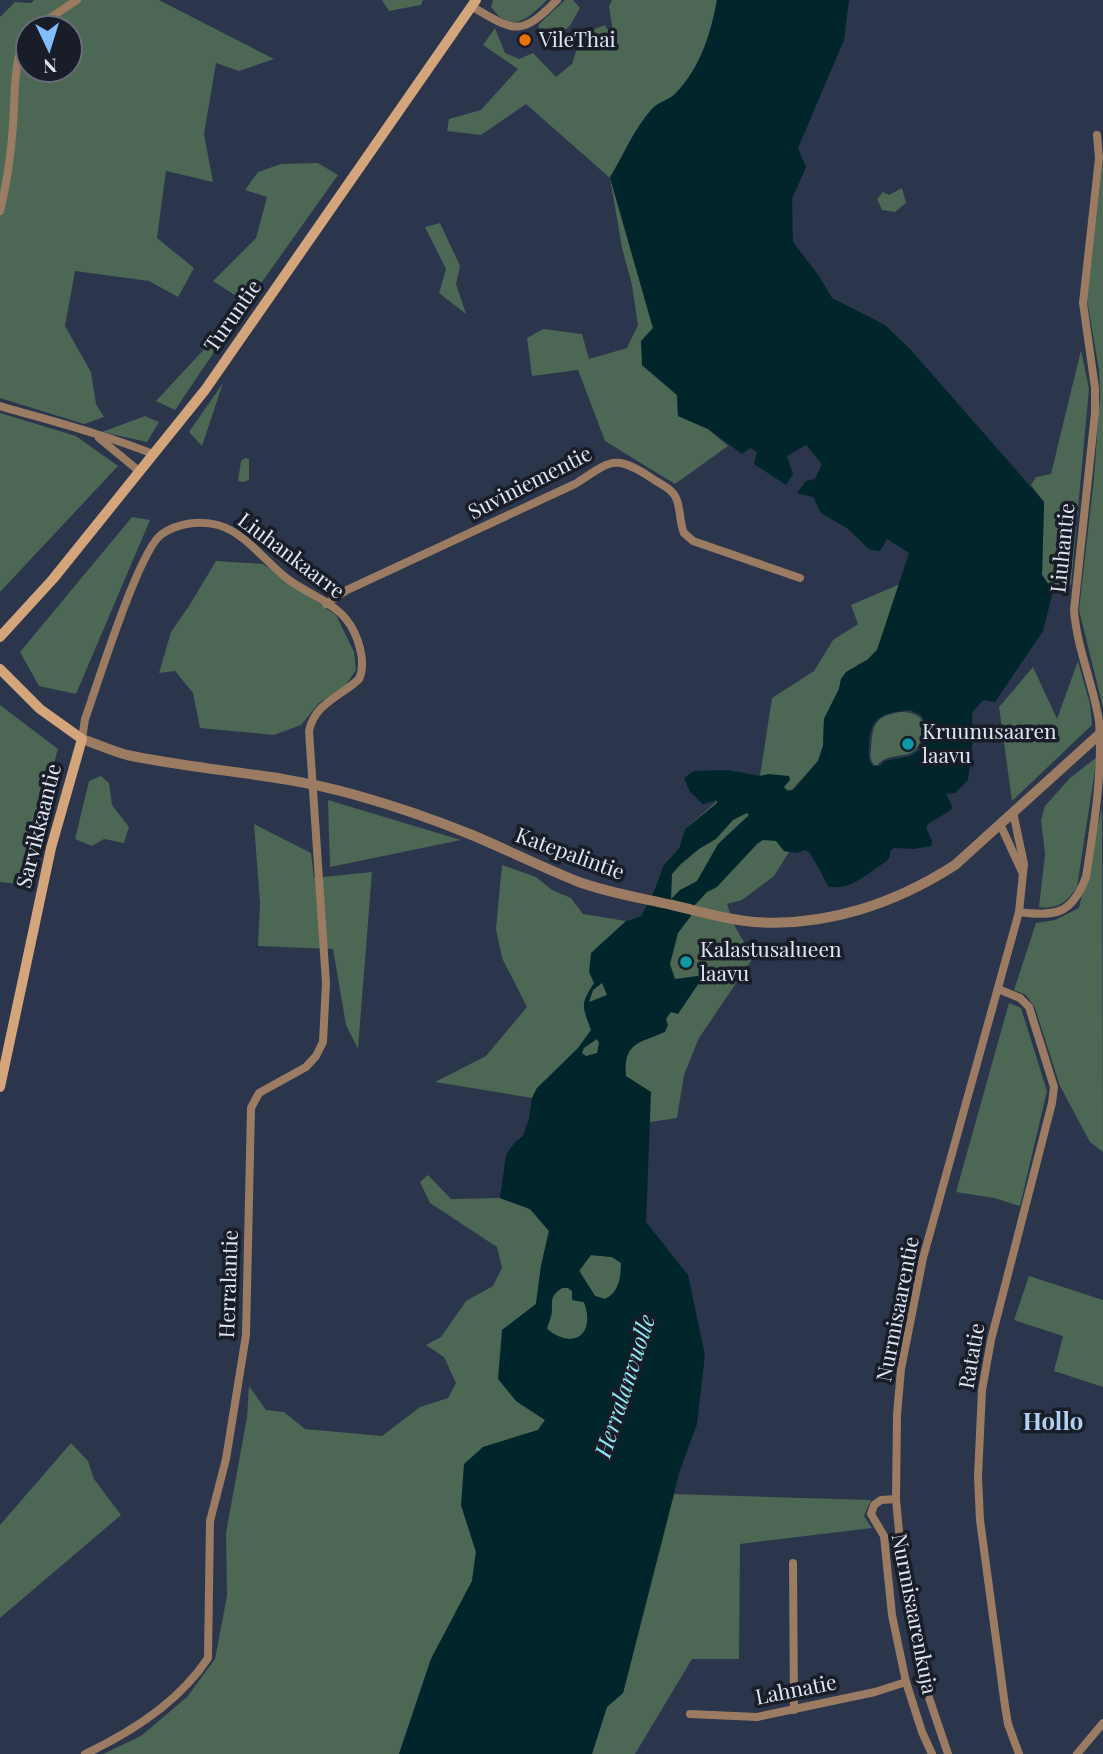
<svg xmlns="http://www.w3.org/2000/svg" width="1103" height="1754" font-family="'Playfair Display',serif">
<style>
.green{fill:#4c6753;fill-rule:evenodd}
.water{fill:#00262c;fill-rule:evenodd}
.lines{fill:none;stroke-linecap:round;stroke-linejoin:round}
.minor{stroke:#9b7c63;stroke-width:8}
.tertiary{stroke:#9b7c63;stroke-width:10}
.secondary{stroke:#d4a47b;stroke-width:10}
.food-dot{fill:#e8710a;stroke:#181d27;stroke-width:2.5}
.culture-dot{fill:#0f9aa8;stroke:#181d27;stroke-width:2.5}
.labels{text-anchor:middle;stroke-width:7;stroke-linejoin:round;paint-order:stroke}
.poi-label{font-size:21px;fill:#dfe6f4;stroke:#181d27;text-anchor:start}
.street-label{font-size:21px;fill:#dfe6f4;stroke:#181d27}
.water-label{font-size:23px;font-style:italic;fill:#90e7f6;stroke:#181d27}
.quarter-label{font-size:24px;font-weight:bold;fill:#b1d0f3;stroke:#181d27}
</style>
<rect width="100%" height="100%" fill="#2b354b"/>
<g class="green">
<path d="M34,0h125l115,59 -35,12 -23,-8 -12,71 9,48 -47,-11 -9,67 37,30 -16,29 -29,-16 -74,-10 -10,55 26,46 5,32 8,13 -20,7 -84,-26v-381l15,-15 16,1zM28,28h42v42h-42z"/>
<path d="M382,0h41l-2,5 -32,6z"/>
<path d="M493,0h54c-19,19 -36,35 -56,7z"/>
<path d="M565,0h8l7,8 -11,19 -14,11 -10,-1 -7,-7 1,-6z"/>
<path d="M612,0h105c-6,34 -17,68 -41,93 -7,7 -17,9 -23,15 -19,20 -29,47 -43,70l43,150 -11,37 35,30 1,21 30,13 20,17 -53,38 -70,-43 -27,-71 -46,6 -5,-38 16,-9 39,5 7,25 38,-11 11,-23 -6,-40 -10,-37 -12,-70 -84,-74 -45,31 -34,-4 2,-12 32,-9 37,-41 -35,-24 12,-17 10,25 14,6 14,-6 23,24 16,-13 6,-19 17,-16 10,-4 5,8 2,-7 -3,-20z"/>
<path d="M1103,161v547l-24,-98 15,-132 6,-83 -1,-25 -12,-70z"/>
<path d="M318,163l20,12 -91,128 -72,107 -19,-9 91,-98 -34,-22 43,-43 11,-41 -22,-7 13,-18 23,-8z"/>
<path d="M902,188l4,15 -11,9 -13,-2 -5,-11 6,-7 6,3z"/>
<path d="M440,223l20,43 -4,18 10,30 -27,-21 7,-24 -21,-42z"/>
<path d="M1081,350l8,39 -18,196 -18,6 -11,-16 2,-73 -13,-17 5,-8 15,-3z"/>
<path d="M223,383l-21,63 -13,-14z"/>
<path d="M0,413l76,23 42,30 -118,126z"/>
<path d="M145,416l14,6 -12,20 -45,-10z"/>
<path d="M245,458l4,1v21l-6,2 -5,-1 3,-20z"/>
<path d="M132,517l18,3 -74,174 -37,-8 -19,-34z"/>
<path d="M216,561l47,3 73,51 18,37 2,18 -11,16 -26,17 -18,22 -27,10 -74,-7 -7,-35 -18,-22 -16,2 12,-41 18,-26z"/>
<path d="M900,584l-23,66 -10,10 -8,4 -18,15 -2,10 -15,30 -1,27 -5,15 -26,29h-8v-3l-24,-11 12,-78 42,-27 19,-31 25,-16 -7,-19z"/>
<path d="M1078,661l12,43 2,21 -80,76 -13,-94 34,-40 24,52z"/>
<path d="M0,705l58,44 -38,135 -20,-2z"/>
<path d="M900,712c11,0 20,2 25,13 -7,45 -29,21 -48,40h-3c-5,-7 -3,-9 -3,-17 2,-24 3,-31 29,-36z"/>
<path d="M1097,757l-20,130c-10,15 -20,23 -38,20l6,-53 -4,-34 4,-14 25,-28z"/>
<path d="M101,776l8,7 3,22 17,22 -5,16 -20,-4 -12,7 -17,-7 14,-58z"/>
<path d="M328,800l133,40 -131,27z"/>
<path d="M718,800l40,9 26,42 5,1 -15,24 -32,24 -15,4c3,8 5,17 9,24 6,12 13,19 15,33l-52,77 -15,37 -7,43 -27,4 -113,-34 -5,10 -97,-16 51,-26 41,-49 -25,-49 -6,-29 6,-64 34,12 16,13 19,8 12,16 43,7 15,-5 13,-25 9,-25 16,-18 6,-19z"/>
<path d="M1102,807l1,345 -13,-10 -30,-56 -25,-78 -9,-13 -12,-5 22,-67 19,-3 24,-12z"/>
<path d="M254,824l57,29 3,25 58,-6 -14,177 -12,-24 -13,-76 -75,-3 2,-43z"/>
<path d="M1009,1003l12,5 26,83 -27,115 -26,-8 -38,-6z"/>
<path d="M428,1175l23,24 49,-1 30,11 19,22 -8,35 -5,38 -34,26 14,71 29,19 -7,10 -55,17 -22,58 15,47 -4,29 -41,78 -32,95h-296l38,-18 46,-39 28,-38 12,-63 -1,-63 21,-116 2,-31 17,24 18,2 21,17 77,7 38,-29 28,-9 8,-15 -12,-26 -18,-12 15,-8 25,-36 27,-15 9,-18 -5,-21 -67,-44 -10,-21z"/>
<path d="M591,1255l21,2 9,6c0,14 -2,30 -16,36l-10,-3 -16,-26z"/>
<path d="M1029,1276l74,24v87l-49,-16 9,-35 -49,-16z"/>
<path d="M562,1288h6l4,3 1,9 11,2c12,32 -10,49 -37,27 1,-5 3,-9 4,-13 3,-13 -4,-18 11,-28z"/>
<path d="M71,1443l17,18 6,18 27,36 -121,103v-93z"/>
<path d="M674,1494l197,6 -7,16 8,12 -132,16 -1,115h-47l-57,95h-43l15,-48 16,-13z"/>
</g>
<path class="water" d="M717,0h132l-5,40 -46,108 8,19 -14,32 1,43 26,34 13,22 53,27 25,24 134,153 -2,73 11,16 -10,40 -48,71 -12,-2 -11,13 1,25 -5,42 -13,13 -9,1 6,12 -1,4 -23,14 -2,4 6,13 -1,5 -17,3 -20,-1 -4,3v5l-3,5c-17,10 -38,32 -59,25 -6,-12 -12,-23 -19,-34l-4,-2 -8,3 -13,-2 -8,-10 -13,-1 -6,4 -40,43 -10,5 -13,14 -3,10 -13,17 -8,31 5,15 23,-3 3,4 -23,34 -7,-2 -5,7 2,6 -3,7c-26,11 -42,11 -39,44l25,16 -5,130 42,53 17,80 -8,69 -17,46 -57,223 -16,14 -15,47h-193l32,-95 41,-78 4,-29 -15,-47 3,-41 19,-17 55,-17 7,-10 -29,-19 -18,-22 4,-49 34,-26 5,-38 8,-35 -19,-22 -30,-11 6,-43 9,-13 8,-6 6,-17 3,-21 5,-10 41,-40 13,-18c-8,-23 -12,-24 3,-47l-5,-11 2,-19 35,-32 15,-5 13,-25 9,-25 16,-18 6,-19 32,-26v-3l-14,4 -13,-12 -6,-14 10,-7 34,-1 32,6 9,-2 20,2 1,4 -6,7 4,4 5,-1 25,-29 5,-15 1,-27 15,-30 2,-10 5,-7 21,-12 10,-10 32,-97 -22,-14 -7,12 -10,-1 -22,-21 -27,-16 -8,-16 -16,-4 9,-12 9,-2 7,-15 -16,-19 -19,11 6,18 -7,11 -32,-21 3,-12 -7,-4 -8,6 -34,-25 -30,-13 -1,-21 -35,-30 -1,-24 12,-13 -43,-151c14,-22 24,-49 43,-69 6,-6 16,-8 23,-15 24,-25 35,-59 41,-93zM910,710l11,5 5,10 -5,24 -11,7 -26,5 -4,5h-7c-6,-8 -4,-11 -4,-21 1,-30 15,-32 41,-35zM747,813l2,2 -31,29 -21,37 -17,9 -9,9 1,-25 9,-10 18,-15 17,-10 17,-19zM602,983l5,12 -18,7 4,-12zM597,1039l2,4 -2,10 -11,3 -4,-3 2,-5zM591,1255l21,2 9,6c0,14 -2,30 -16,36l-10,-3 -16,-25zM562,1288h6l4,3v9l12,2c12,32 -10,49 -37,27 1,-5 3,-9 4,-13 3,-13 -4,-18 11,-28z"/>
<g class="lines">
<g class="minor">
<path d="M471,6c43,25 49,32 86,-6"/>
<path d="M35,28l42,-28"/>
<path d="M0,211c7,-28 11,-57 13,-86 2,-26 0,-71 15,-91"/>
<path d="M0,406c51,15 103,28 153,48"/>
<path d="M99,438l40,33"/>
<path d="M326,604l21,-14 228,-106c36,-23 39,-31 78,-5 7,5 18,9 22,17 6,10 4,26 9,37l9,8 107,37"/>
<path d="M82,739l3,-20c12,-33 54,-170 77,-185 16,-11 38,-14 56,-9 28,8 48,38 71,55 18,13 43,22 57,39 12,15 21,43 13,60 -19,18 -44,24 -50,52l17,252 -3,59 -7,14 -10,11 -47,26 -8,15 -5,227 -20,124 -16,62 -2,137c-29,44 -76,74 -123,96"/>
<path d="M1000,824l23,50"/>
<path d="M1019,912c37,5 53,2 67,-35 8,-51 17,-105 13,-156 -6,-38 -22,-72 -25,-111l21,-197v-25l-12,-85 16,-145 -2,-23"/>
<path d="M998,989l22,9 9,9 25,80 -2,16 -61,237 -9,50 -4,87 2,43 25,186 3,18 11,30"/>
<path d="M896,1499l-15,1 -7,5 -3,9 13,22 8,79 14,67 16,50 10,22"/>
<path d="M793,1563l1,147"/>
<path d="M690,1714l67,3 118,-25 31,-10"/>
<path d="M948,1754l-26,-77 -17,-81 -9,-97 1,-84 4,-46 22,-111 96,-346 5,-48 -11,-52"/>
<path d="M1077,1754l26,-31"/>
</g>
<path class="tertiary" d="M82,739c15,5 30,12 45,16 74,16 151,18 225,39 40,11 81,25 120,41 36,15 71,33 107,47 30,11 62,16 93,23 27,6 55,15 83,17 72,5 141,-19 200,-57l148,-134"/>
<g class="secondary">
<path d="M0,637l53,-58 152,-189 271,-390"/>
<path d="M0,669l40,40 42,30 -31,109 -51,239"/>
</g>
</g>
<circle class="food-dot" cx="525" cy="40" r="7"/>
<g class="culture-dot">
<circle cx="908" cy="744" r="7"/>
<circle cx="686" cy="962" r="7"/>
</g>
<g class="labels">
<g class="poi-label">
<text x="539" y="47">VileThai</text>
<text x="922" y="739">Kruunusaaren<tspan x="922" dy="24">laavu</tspan></text>
<text x="700" y="957">Kalastusalueen<tspan x="700" dy="24">laavu</tspan></text>
</g>
<g class="street-label">
<text transform="translate(233 316) rotate(-55)" y="7">Turuntie</text>
<text transform="translate(530 483) rotate(-27)" y="7">Suviniementie</text>
<text transform="translate(1063 548) rotate(-84)" y="7">Liuhantie</text>
<text transform="translate(291 556) rotate(37)" y="7">Liuhankaarre</text>
<text transform="translate(39 826) rotate(-76)" y="7">Sarvikkaantie</text>
<text transform="translate(570 854) rotate(20)" y="7">Katepalintie</text>
<text transform="translate(229 1284) rotate(-88)" y="7">Herralantie</text>
<text transform="translate(898 1309) rotate(-79)" y="7">Nurmisaarentie</text>
<text transform="translate(972 1356) rotate(-80)" y="7">Ratatie</text>
<text transform="translate(914 1614) rotate(79)" y="7">Nurmisaarenkuja</text>
<text transform="translate(796 1690) rotate(-11)" y="7">Lahnatie</text>
</g>
<g class="water-label">
<text transform="translate(625 1386) rotate(-72)" y="8">Herralanvuolle</text>
</g>
<g class="quarter-label">
<text x="1053" y="1430">Hollo</text>
</g>
</g>
<g transform="translate(49 49) rotate(176)"><circle r="33" fill="#181d27" stroke="#686d79" stroke-width="2"/>
<path d="M0-5L12 26L0 18L-12 26Z" fill="#83bcfb"/>
<text y="-10" font-size="19" font-weight="bold" text-anchor="middle" fill="#dfe6f4">N</text>
</g>
</svg>
